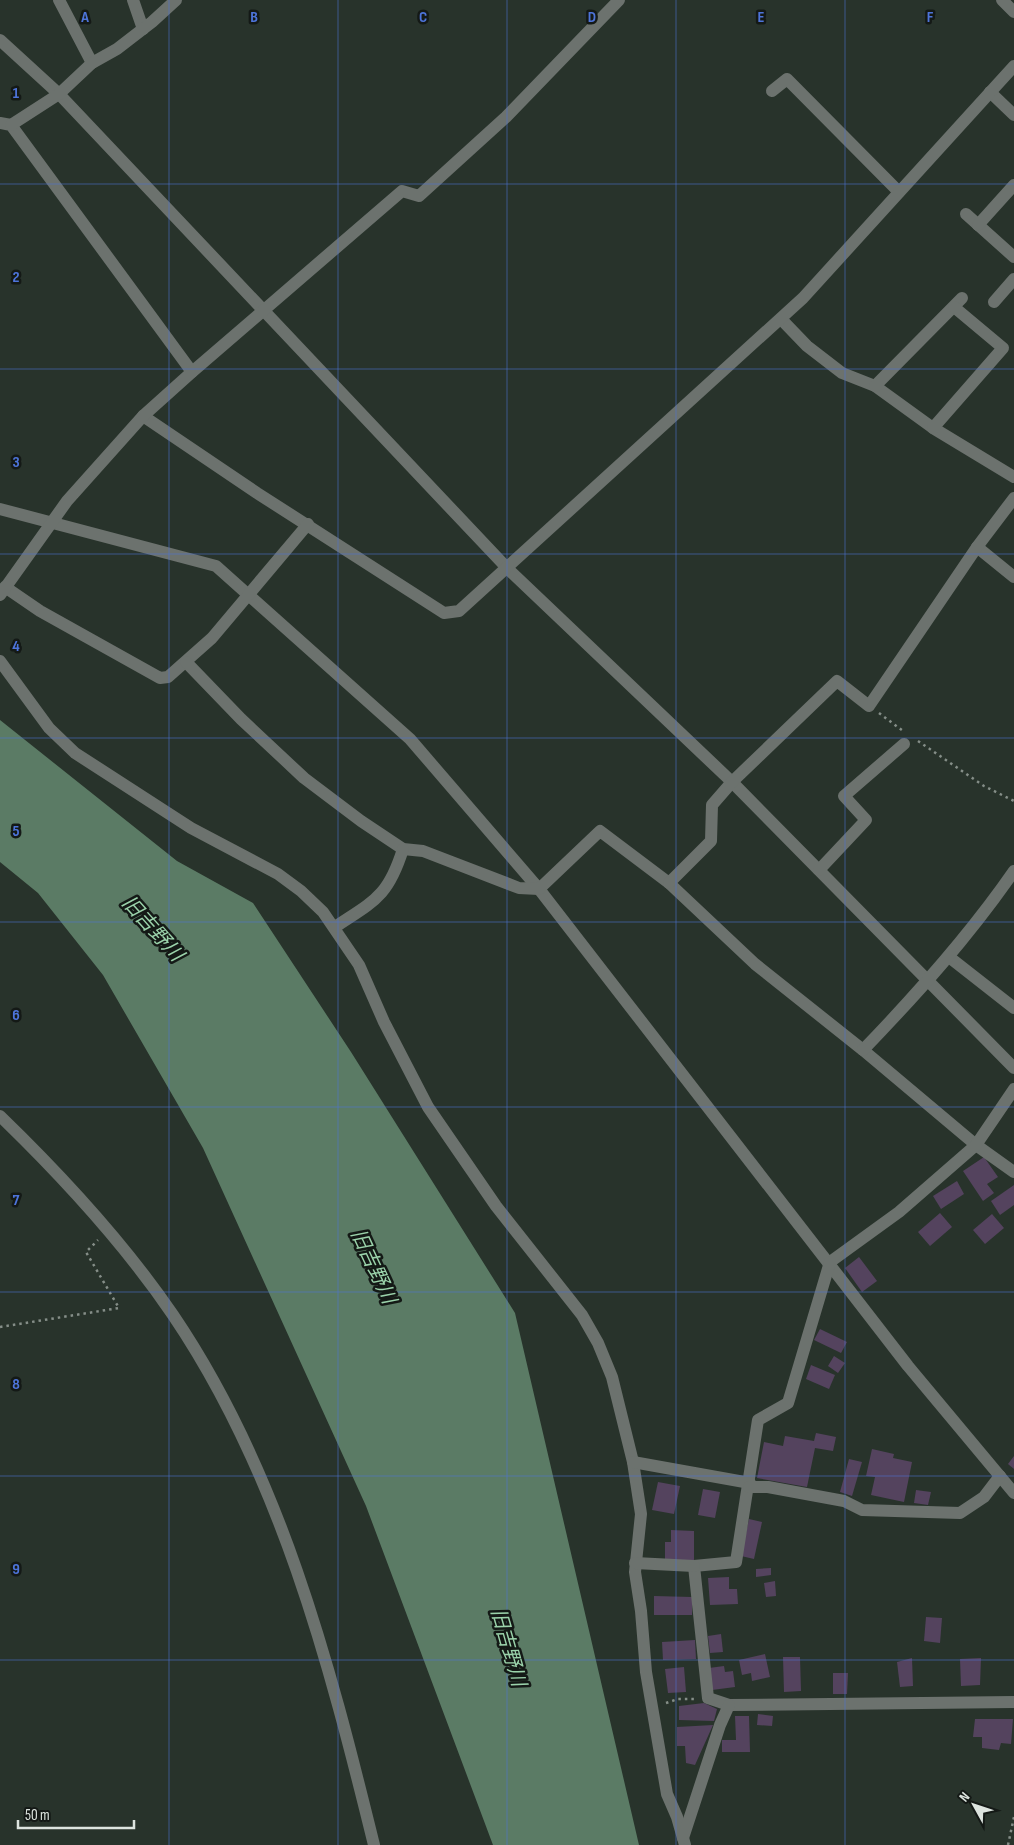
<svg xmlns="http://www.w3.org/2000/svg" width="1014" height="1845" font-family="'Sofia Sans Condensed','Noto Sans JP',sans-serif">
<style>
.water{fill:#5b7b65}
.building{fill:#54435e}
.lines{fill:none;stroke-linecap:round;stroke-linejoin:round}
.path{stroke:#858e88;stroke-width:2.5;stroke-dasharray:2.5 4;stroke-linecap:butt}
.minor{stroke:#6c726e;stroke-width:12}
.grid{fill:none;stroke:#4d74da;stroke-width:1;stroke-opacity:0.55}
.labels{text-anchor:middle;stroke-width:5;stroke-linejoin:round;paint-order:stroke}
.water-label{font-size:20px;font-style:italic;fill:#9bd3ab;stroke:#141916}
.grid-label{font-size:16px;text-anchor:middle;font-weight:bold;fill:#4d74da;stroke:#141916;stroke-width:5;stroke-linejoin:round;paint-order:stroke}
</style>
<rect width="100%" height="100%" fill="#28332b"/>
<path class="water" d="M0,720l177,141 76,42 98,149 164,261 124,532h-146l-127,-339 -163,-358 -100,-173 -65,-82 -38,-31z"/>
<g class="building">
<path d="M984,1157l14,20 -11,7 7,9 -11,8 -20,-30z"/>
<path d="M957,1181l7,13 -23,15 -8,-13z"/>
<path d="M1014,1185v20l-14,10 -9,-14z"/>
<path d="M940,1213l12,14 -22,19 -12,-14z"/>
<path d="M992,1214l12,14 -19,16 -12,-14z"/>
<path d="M859,1257l18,24 -15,11 -17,-24z"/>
<path d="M820,1329l27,13 -6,11 -27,-13z"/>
<path d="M834,1356l11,7 -7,10 -10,-7z"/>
<path d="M811,1365l24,10 -6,14 -23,-10z"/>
<path d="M816,1433l20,4 -3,14 -18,-3 -8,39 -50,-9 7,-36 19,4 2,-10 29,5z"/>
<path d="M872,1449l22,5 -1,4 19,4 -8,40 -33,-7 4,-18 -9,-1z"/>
<path d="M1014,1456v13l-6,-5z"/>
<path d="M849,1459l13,3 -10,34 -12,-4z"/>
<path d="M658,1482l22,4 -6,28 -22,-4z"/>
<path d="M703,1489l17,3 -5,26 -17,-3z"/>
<path d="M916,1490l15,2 -3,13 -14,-2z"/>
<path d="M749,1519l13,3 -8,37 -13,-3z"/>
<path d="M671,1530l23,1v29h-29v-18h6z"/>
<path d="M771,1568v7l-15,2v-8z"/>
<path d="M729,1577v12h8l1,15 -28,1 -2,-27z"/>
<path d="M775,1581l1,15 -10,1 -2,-14z"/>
<path d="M654,1596l38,1v18h-38z"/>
<path d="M926,1617l16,1 -2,25 -16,-2z"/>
<path d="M721,1634l2,18 -13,1 -2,-17z"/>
<path d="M695,1640l1,19 -33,1 -1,-18z"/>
<path d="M765,1654l5,23 -18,4 -1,-8 -9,2 -3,-15z"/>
<path d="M783,1657h17l1,34 -17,1z"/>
<path d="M912,1658l1,28 -13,1 -3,-25z"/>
<path d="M981,1658l-1,27 -19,1 -1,-27z"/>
<path d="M724,1666l1,6 8,-1 2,16 -23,3 -3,-22z"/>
<path d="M684,1667l2,25 -18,1 -3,-24z"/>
<path d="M833,1673h15l-1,21h-14z"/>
<path d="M704,1703l13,6 -3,12 -35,-1v-14z"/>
<path d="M758,1714l15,2 -1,10 -15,-1z"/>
<path d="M735,1716h14l1,36h-28v-12h14z"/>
<path d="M975,1719h38l-2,25 -10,-1 -2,7 -17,-2v-11h-9z"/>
<path d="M713,1725l-18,40 -9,-2 -1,-17h-8v-19z"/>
</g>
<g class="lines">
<g class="path">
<path d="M879,713l24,18"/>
<path d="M918,741l66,45 30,15"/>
<path d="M0,1327l119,-19 -33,-56 12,-12"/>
<path d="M666,1703l12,-4h16"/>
<path d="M1008,1845l6,-28"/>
</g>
<g class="minor">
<path d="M59,0l33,63"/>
<path d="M133,0l10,29"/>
<path d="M1002,0l12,12"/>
<path d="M0,40l59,54 448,474 225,214 282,286"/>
<path d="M772,91l15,-12 112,113"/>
<path d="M990,92l24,23"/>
<path d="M0,123l11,2 181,247"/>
<path d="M11,125l48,-31 33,-31 25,-14 35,-27 24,-22"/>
<path d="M966,214l48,43"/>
<path d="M978,225l36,-40"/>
<path d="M994,302l20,-23"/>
<path d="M781,319l26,27 35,27 33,13 58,42 81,49"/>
<path d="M875,386l87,-88"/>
<path d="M143,416l114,77 187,120 15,-2 344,-313 211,-232"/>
<path d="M933,428l70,-80 -49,-41"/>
<path d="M0,509l216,57 194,173 129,150 369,477 106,127"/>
<path d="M977,547l37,30"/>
<path d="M5,587l35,24 120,67 8,-1 44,-39 96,-114"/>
<path d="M0,595l67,-94 76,-85 49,-44 210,-181 17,5 87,-79 113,-117"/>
<path d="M0,661l49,67 26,25 116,75 87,46 23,17 22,21 36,53 25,57 44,85 68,99 86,109 16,28 14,34 21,85 8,52 -6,58 6,39 5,61 21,122 10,23 8,28"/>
<path d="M186,662l55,57 63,59 57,43 42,28 20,2 96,37 20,1 61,-58 69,52 86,81 108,86 113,95 38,27"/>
<path d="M819,870l47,-50 -22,-24 60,-52"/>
<path d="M669,883l42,-42 1,-36 20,-23 105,-101 32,25 108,-159 37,-49"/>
<path d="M335,927c39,-26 53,-30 68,-78"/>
<path d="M949,957l65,51"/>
<path d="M863,1050c55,-57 106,-114 151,-179"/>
<path d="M1014,1089l-38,56 -77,67 -69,50 -42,141 -30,17 -22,142 -42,4 14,132 21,7 285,-3"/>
<path d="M0,1116c63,61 124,127 173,199 107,158 156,347 201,530"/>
<path d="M633,1462l117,21"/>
<path d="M749,1487h19l76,14 18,9 98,3 24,-16 16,-21"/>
<path d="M635,1563l59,3"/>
<path d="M683,1838l37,-113 9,-20"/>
</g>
</g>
<path class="grid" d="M169,0v1845M338,0v1845M507,0v1845M676,0v1845M845,0v1845M0,184h1014M0,369h1014M0,554h1014M0,738h1014M0,922h1014M0,1107h1014M0,1292h1014M0,1476h1014M0,1660h1014"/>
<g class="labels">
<g class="water-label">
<text transform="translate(153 928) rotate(48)" y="7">旧吉野川</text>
<text transform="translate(374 1266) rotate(65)" y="7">旧吉野川</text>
<text transform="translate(509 1647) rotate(74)" y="7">旧吉野川</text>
</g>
</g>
<g class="grid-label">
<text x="85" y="22">A</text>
<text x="254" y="22">B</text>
<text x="423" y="22">C</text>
<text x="592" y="22">D</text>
<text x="761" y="22">E</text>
<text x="930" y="22">F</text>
<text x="16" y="98">1</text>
<text x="16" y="282">2</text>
<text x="16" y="467">3</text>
<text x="16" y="651">4</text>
<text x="16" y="836">5</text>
<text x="16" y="1020">6</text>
<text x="16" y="1205">7</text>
<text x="16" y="1389">8</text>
<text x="16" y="1574">9</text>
</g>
<g transform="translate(974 1805) rotate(310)" stroke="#141916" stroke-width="4" paint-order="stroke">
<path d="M0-4L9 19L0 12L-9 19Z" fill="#dde4df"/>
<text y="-8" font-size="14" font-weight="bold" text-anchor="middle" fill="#dde4df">N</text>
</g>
<path d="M18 1820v8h116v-8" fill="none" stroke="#dde4df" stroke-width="2.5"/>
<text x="25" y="1820" font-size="15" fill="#dde4df" stroke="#141916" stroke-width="4" paint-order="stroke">50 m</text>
</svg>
